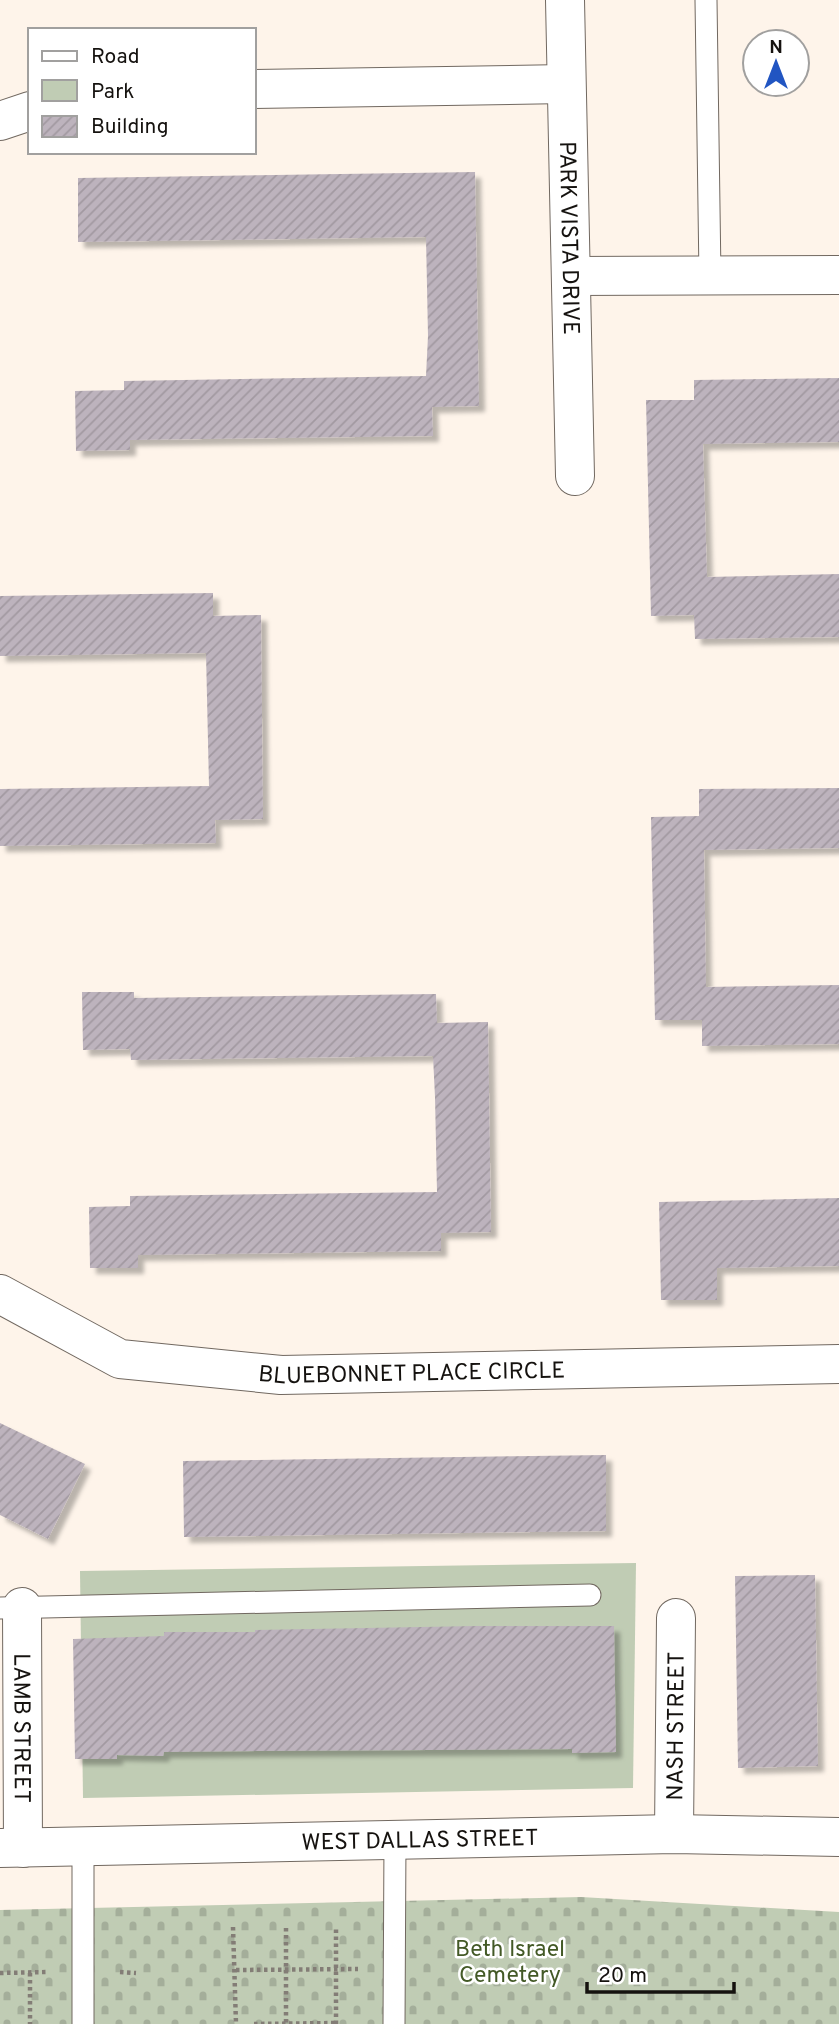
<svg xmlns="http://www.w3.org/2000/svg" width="839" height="2024" font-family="Overpass,sans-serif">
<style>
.green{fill:#c0ccb4}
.cemetery{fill:url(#cemetery-stones)}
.building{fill:url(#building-hatch);filter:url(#shadow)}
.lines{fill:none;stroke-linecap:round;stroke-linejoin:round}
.lane-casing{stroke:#716860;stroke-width:23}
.street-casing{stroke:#716860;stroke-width:40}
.secondary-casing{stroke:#716860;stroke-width:40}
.path{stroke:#837d76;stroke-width:4.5;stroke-dasharray:3.5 3.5;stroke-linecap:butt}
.lane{stroke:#fff;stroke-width:21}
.street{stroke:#fff;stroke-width:38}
.secondary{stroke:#fff;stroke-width:38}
.labels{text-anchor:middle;stroke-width:5;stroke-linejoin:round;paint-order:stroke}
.street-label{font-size:23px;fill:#15120f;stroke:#fff}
.park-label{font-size:23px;fill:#435926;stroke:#fff}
</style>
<defs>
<pattern id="cemetery-stones" width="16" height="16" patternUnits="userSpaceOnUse" patternTransform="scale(1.75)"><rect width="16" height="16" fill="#c0ccb4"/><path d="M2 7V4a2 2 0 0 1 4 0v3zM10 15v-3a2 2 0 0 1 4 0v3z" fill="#a4ae9a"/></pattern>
<pattern id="building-hatch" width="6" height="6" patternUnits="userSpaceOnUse" patternTransform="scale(1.75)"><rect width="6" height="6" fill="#bdb3bd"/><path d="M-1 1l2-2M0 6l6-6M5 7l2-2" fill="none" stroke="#a299a1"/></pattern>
<filter id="shadow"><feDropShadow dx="6" dy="6" stdDeviation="2" flood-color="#0004"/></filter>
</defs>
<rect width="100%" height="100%" fill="#fef4ea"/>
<path class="green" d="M636,1563l-3,225 -550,10 -3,-227z"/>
<path class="cemetery" d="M581,1897l258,15v112h-839v-114z"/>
<g class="building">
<path d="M475,172l4,234 -47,1 1,29 -303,4v10l-54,1 -1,-60 49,-1v-9l302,-5 2,-40 -2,-99 -348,5v-64z"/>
<path d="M839,378v64l-136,2 4,133 132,-3v63l-144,2 -1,-24 -43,1 -5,-216h48v-20z"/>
<path d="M213,593v23l48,-1 2,204 -48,1 1,23 -216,3v-57l209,-3 -3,-133 -206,3v-60z"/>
<path d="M839,788v60l-135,2 2,137 133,-2v59l-137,2v-26h-47l-4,-203 48,-1v-27z"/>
<path d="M82,992h52v6l302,-4 1,29 51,-1 3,210 -50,1v18l-303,4v13h-48l-1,-61 41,-1v-10l307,-4 -2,-95 -2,-41 -302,4 -1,-11 -47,1z"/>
<path d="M839,1198v68l-122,2v32h-56l-2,-98z"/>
<path d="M0,1423l85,41 -37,75 -48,-24z"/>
<path d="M606,1455v76l-422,6 -1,-76z"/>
<path d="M815,1575l3,191 -80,2 -3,-192z"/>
<path d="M476,1626h138l2,126 -44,1v-4l-317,2 -91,1 -1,4 -46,-1v4h-42l-2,-120 91,-3v-4h91v-2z"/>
</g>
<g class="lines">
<g class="lane-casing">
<g id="lane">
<path d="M706,0l4,276"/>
<path d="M0,1608l590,-13"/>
<path d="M83,1847v177"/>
<path d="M394,2024l1,-184"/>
</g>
</g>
<g class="street-casing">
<g id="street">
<path id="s1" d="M565,0l10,476"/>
<path d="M254,89l312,-5"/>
<path d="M0,121l30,-10"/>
<path d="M571,276l268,-1"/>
<path id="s2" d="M0,1294l120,65 161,16 558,-11"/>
<path id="s3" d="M22,1607l1,241"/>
<path id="s4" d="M674,1834l2,-216"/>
</g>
</g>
<g class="secondary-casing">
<g id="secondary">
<path id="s5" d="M0,1848l674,-14 165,3"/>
</g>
</g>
<g class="path">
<path d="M233,1927l3,97"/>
<path d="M286,1928v96"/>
<path d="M236,1970l122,-1"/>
<path d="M120,1972l16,1"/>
<path d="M0,1973l48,-1"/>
<path d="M30,1973v51"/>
<path d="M254,2024l82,-1"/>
<path d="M336,2024v-95"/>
</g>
<use href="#lane" class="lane"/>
<use href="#street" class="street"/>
<use href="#secondary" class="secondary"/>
</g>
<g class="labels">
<g class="street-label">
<text dy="8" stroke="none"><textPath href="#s1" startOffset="238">PARK VISTA DRIVE</textPath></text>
<text dy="8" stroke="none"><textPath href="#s2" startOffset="429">BLUEBONNET PLACE CIRCLE</textPath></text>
<text dy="8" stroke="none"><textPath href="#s4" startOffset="108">NASH STREET</textPath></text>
<text dy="8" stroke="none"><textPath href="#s3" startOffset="121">LAMB STREET</textPath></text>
<text dy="8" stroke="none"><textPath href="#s5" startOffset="420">WEST DALLAS STREET</textPath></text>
</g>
<g class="park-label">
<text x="510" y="1956">Beth Israel<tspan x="510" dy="26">Cemetery</tspan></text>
</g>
</g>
<rect x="28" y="28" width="228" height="126" fill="#ffffff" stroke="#a1a09f" stroke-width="2"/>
<rect x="42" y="51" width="35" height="10" fill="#ffffff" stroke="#a1a09f" stroke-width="2"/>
<text x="91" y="63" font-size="21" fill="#15120f">Road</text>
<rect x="42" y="80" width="35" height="21" fill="#c0ccb4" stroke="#a1a09f" stroke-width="2"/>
<text x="91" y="98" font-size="21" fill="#15120f">Park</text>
<rect x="42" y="116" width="35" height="21" fill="url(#building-hatch)" stroke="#a1a09f" stroke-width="2"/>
<text x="91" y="133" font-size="21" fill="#15120f">Building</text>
<g transform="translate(776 63)"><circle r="33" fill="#ffffff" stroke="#a1a09f" stroke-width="2"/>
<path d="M0-5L12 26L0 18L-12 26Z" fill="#2155c2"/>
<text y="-10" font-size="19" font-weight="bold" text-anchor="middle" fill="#15120f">N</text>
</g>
<path d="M587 1982v10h147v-10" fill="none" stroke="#15120f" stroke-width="3.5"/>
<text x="598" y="1982" font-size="21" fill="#15120f" stroke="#ffffff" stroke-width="5" paint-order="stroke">20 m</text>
</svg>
